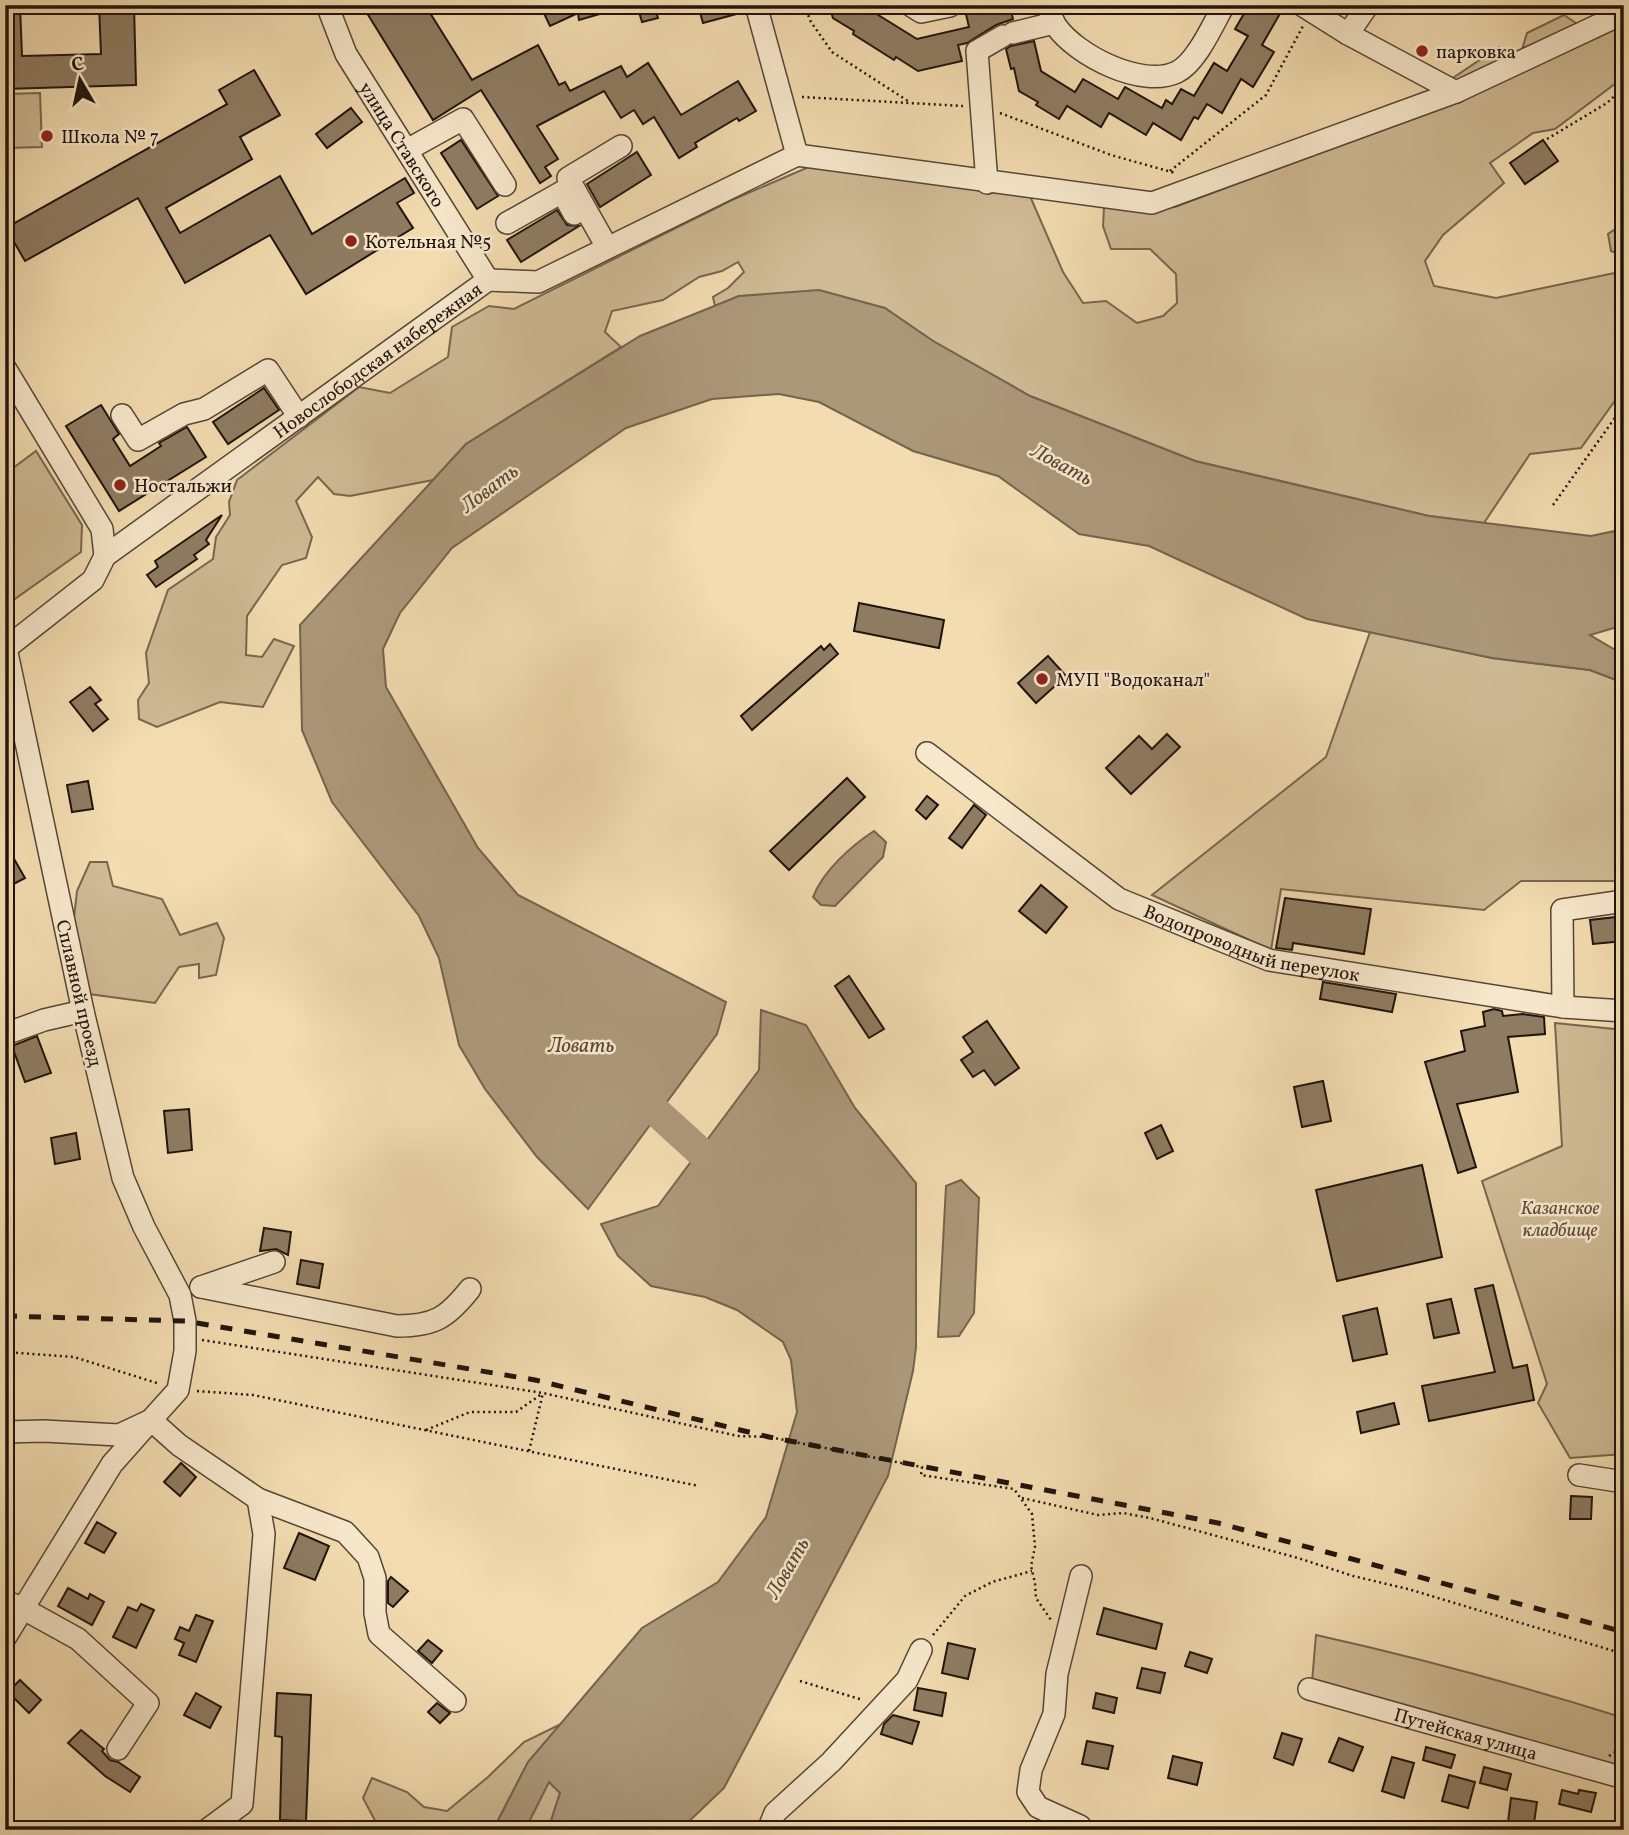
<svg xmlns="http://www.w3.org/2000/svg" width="1629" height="1835" font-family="Vollkorn,serif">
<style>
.green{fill:#ceba94;stroke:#786650;stroke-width:2}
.water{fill:#ab9879;stroke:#74634e;stroke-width:2}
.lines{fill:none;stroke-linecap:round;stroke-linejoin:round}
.river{stroke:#ab9879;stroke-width:30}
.building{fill:#8e7c62;stroke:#21130d;stroke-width:2}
.minor-casing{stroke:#554536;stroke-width:24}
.path{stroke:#21130d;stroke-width:2.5;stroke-dasharray:2 3.5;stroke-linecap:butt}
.minor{stroke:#f7e8cc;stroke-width:21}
.rail{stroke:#21130d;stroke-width:5;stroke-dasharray:12 12;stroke-linecap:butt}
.poi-dot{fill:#8f2418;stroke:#f7e8cc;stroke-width:2.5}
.labels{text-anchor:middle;stroke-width:5;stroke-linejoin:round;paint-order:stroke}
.poi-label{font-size:19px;fill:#21130d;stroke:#f7e8cc;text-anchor:start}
.street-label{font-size:19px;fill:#21130d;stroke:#f7e8cc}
.park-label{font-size:19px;font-style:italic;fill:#5e4d3c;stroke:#f7e8cc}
.water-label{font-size:21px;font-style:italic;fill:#584838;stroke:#f7e8cc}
</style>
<rect width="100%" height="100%" fill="#f2dcb0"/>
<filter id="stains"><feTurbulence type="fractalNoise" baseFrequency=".00286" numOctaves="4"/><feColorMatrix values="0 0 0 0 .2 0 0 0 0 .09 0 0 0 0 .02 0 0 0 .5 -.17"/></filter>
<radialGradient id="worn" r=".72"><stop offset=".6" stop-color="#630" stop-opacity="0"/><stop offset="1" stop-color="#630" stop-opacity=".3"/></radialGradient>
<g class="green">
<path d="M1564,15l34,23 12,-13 14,-5v57l-69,52 -22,4 -43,30 14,20 -61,52 -18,26 9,25 62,12 128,-27v117l-43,60 -51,6 -46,69 -55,-7 -234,-55 -165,-65 -97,-55 -49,-33 -145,-12 -24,10 -2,-9 15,-9 16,-16 -6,-10 -16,9 -23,6 -36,23 -51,11 -7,21 16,15 -155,97 -33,36 -83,16 -16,-2 -16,-17 -22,24 16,36 -6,21 -24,7 -35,51 -1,39 16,2 12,-18 20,7 -31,61 -43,-5 -63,25 -18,-8 -1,-19 11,-17 -3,-30 22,-63 45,-31 3,-22 14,-22 -1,-13 8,-22 122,-93 31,6 58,-36 4,-30 37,-21 25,3 218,-109 79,-34 219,30 33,76 20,31 23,-2 31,22 26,-7 14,-13 -1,-29 -26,-25h-39l-8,-23 1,-18 71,-1 256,-96 1,-19 67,-45 11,8 11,-2 6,-20z"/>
<path d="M40,93l2,54 -37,1v-54z"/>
<path d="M1624,223v33l-13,-5 -3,-17z"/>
<path d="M36,451l46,74 -1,27 -76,54v-132z"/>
<path d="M1370,632l122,26 98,12 34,13v198h-103l-37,29 -203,-21 -10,61 -119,-55 174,-138z"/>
<path d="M90,862h17l6,24 49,13 18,36 37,-12 7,15 -8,37 -17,3v-14l-20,3 -24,36 -66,-9 -15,-76 3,-27z"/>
<path d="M1555,1023l69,7v424l-54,4 -32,-55 9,-19 -65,-203 80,-35z"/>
<path d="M1316,1635c104,23 206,51 308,83v49l-312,-85z"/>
<path d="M561,1724l-33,38 -35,68h-113l-17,-32 9,-20 35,14 17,15 23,4 41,-34 36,-35z"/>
<path d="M548,1781l12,12 -12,37h-23z"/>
</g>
<g class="water">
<path d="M819,290l66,18 48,33 97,55 165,65 234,55 162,20 33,-7v96l-34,10 34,20v28l-34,-13 -98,-12 -185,-39 -158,-73 -70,-12 -81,-58 -85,-25 -94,-49 -40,-8 -67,5 -86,29 -174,120 -52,65 -17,36 3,38 92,161 40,47 208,107 -9,32 -129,175 -51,-52 -52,-68 -26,-44 -20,-87 -20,-42 -87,-114 -30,-72 -2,-105 166,-181 174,-108 99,-40z"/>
<path d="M874,831l12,11 -3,15 -48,49 -14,-1 -8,-8c10,-26 38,-51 61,-66z"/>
<path d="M761,1010l45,15 49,83 61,75v164l-3,24 -25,105 -164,312 -44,42h-132l12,-37 -11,-11 -24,48h-32l35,-68 114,-134 76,-46 48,-65 31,-105 -6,-52 -8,-18 -46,-32 -32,-13 -54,-11 -33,-30 -17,-32 57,-18 101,-136z"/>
<path d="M961,1180l18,18 -5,115 -15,23 -21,1 8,-151z"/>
</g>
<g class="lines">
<path class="river" d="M628,1086l100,91"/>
</g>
<g class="building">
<path d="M5,5h15l2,51 79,-2 -2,-49h35l2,80 -131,4z"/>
<path d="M362,5h63l47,75 66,-35 21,40 6,-3 5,9 51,-25 6,11 21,-14 33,52 57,-34 18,30 -17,10 -2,-3 -42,25 2,4 -18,11 -25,-41 -11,7 -9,-14 -13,8 -17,-27 -67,35 21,33 -13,8 6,9 -11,7 -59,-93 -48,30z"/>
<path d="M540,5h76l1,4 -38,11 -1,-7 -28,13z"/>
<path d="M637,5h17l4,13 -16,4z"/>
<path d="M698,5h45l1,7 -41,11z"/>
<path d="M829,5h33l55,34 52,-12 -4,-17 21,-5h24l3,14 -17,6 -29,18 -9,2 4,16 -44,10 -22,-14 -2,3 -41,-26 1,-3 -21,-13z"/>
<path d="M1249,5h36l-23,40 12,7 -21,35 -12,-8 -19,34 -15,-9 -9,15 -4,-2 -13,23 -28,-17 -7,12 -37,-22 -8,14 -34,-21 -8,13 -23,-14 2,-3 -19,-11 -5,-23 -3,1 -5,-20 5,-3 23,-5 7,30 34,21 8,-13 35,20 7,-12 37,21 4,-8 6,4 9,-15 13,7 20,-33 13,8 21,-35 -13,-7z"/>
<path d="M254,70l26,45 -40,22 12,22 -86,49 14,25 100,-57 32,58 93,-56 9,15 -17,10 16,25 -107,66 -36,-59 -85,48 -47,-85 -113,63 -19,-33 221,-124 -8,-14z"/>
<path d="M351,108l11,14 -35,26 -11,-14z"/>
<path d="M461,140l37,56 -21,13 -36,-56z"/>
<path d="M1543,140l15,21 -33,23 -15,-21z"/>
<path d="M637,152l14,23 -51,32 -13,-23z"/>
<path d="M557,210l10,15 12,1 -58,36 -14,-22z"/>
<path d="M264,388l15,22 -51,34 -15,-22z"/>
<path d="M101,405l18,29 -6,5 17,27 31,-20 -2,-3 28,-16 19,30 -87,54 -53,-85z"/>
<path d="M222,515l-16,25 3,4 -15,11 3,4 -41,28 -9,-12 11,-8 -3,-6z"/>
<path d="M859,603l85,17 -5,28 -85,-17z"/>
<path d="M830,644l8,10 -86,76 -11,-14 80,-70 3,4z"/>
<path d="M1048,656l18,20 -30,27 -18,-20z"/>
<path d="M90,687l11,13 -6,4 13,15 -15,12 -23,-29z"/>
<path d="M1167,734l13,13 -49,47 -25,-26 33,-32 13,13z"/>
<path d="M847,778l18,19 -76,73 -19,-19z"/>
<path d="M88,781l5,28 -21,3 -5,-27z"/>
<path d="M927,796l11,9 -12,14 -10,-9z"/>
<path d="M974,805l12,10 -24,33 -13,-10z"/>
<path d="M5,843l20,35 -15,8 -5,-9z"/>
<path d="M1041,885l26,22 -21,26 -27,-22z"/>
<path d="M1285,898l86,11 -7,45 -71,-11 -1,7 -16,-2z"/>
<path d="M1624,916v25l-31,3 -3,-24z"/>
<path d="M849,976l35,53 -15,9 -34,-52z"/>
<path d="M1323,982l73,12 -4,18 -72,-13z"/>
<path d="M1494,1009l8,2 1,5 20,-2 21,3 1,17 -37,3 10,55 -61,12 19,63 -18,6 -33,-111 40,-11 -4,-20 24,-5 -2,-14z"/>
<path d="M987,1021l32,47 -24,17 -11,-15 -11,7 -12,-17 12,-8 -10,-15z"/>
<path d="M37,1036l14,37 -26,9 -13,-36z"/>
<path d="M1323,1081l8,40 -29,6 -8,-40z"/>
<path d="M189,1109l3,41 -24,3 -4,-42z"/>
<path d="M1161,1125l12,26 -16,8 -12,-26z"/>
<path d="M76,1133l4,26 -25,5 -4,-26z"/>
<path d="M1422,1165l20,92 -105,24 -21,-91z"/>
<path d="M264,1228l27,4 -3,23 -12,-6 -16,2z"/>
<path d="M301,1260l22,4 -4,24 -22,-4z"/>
<path d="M1493,1285l20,83 14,-3 7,35 -105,21 -7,-35 73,-14 -20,-83z"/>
<path d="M1451,1299l8,34 -25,5 -7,-34z"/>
<path d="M1377,1308l10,46 -34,7 -10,-45z"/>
<path d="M1394,1403l5,21 -38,9 -4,-21z"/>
<path d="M181,1463l15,14 -16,19 -16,-14z"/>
<path d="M1571,1496l21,1 -1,22h-21z"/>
<path d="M97,1522l19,11 -12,20 -19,-10z"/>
<path d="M299,1533l30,13 -14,34 -31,-12z"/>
<path d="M391,1577l17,14 -15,16 -5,-4v-22z"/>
<path d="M68,1588l20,11 2,-5 14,8 -12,23 -34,-19z"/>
<path d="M141,1604l13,6 -18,38 -23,-11 15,-30 9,4z"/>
<path d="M1104,1608l58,16 -6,25 -59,-15z"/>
<path d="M196,1615l17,6 -17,41 -17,-7 5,-12 -9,-4 5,-12 9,4z"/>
<path d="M428,1640l14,11 -10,12 -14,-12z"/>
<path d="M948,1643l27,6 -7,30 -26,-6z"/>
<path d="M1190,1652l22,7 -5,14 -22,-7z"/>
<path d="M1142,1668l23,5 -5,20 -23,-5z"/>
<path d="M20,1680l21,20 -12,13 -21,-21z"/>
<path d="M918,1688l28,5 -4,23 -28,-6z"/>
<path d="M196,1693l25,14 -11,21 -26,-13z"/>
<path d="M277,1693l34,2 -5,126 -26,-1 2,-83 -7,-1z"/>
<path d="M1096,1693l21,5 -3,15 -21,-5z"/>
<path d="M437,1703l13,10 -10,10 -12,-11z"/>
<path d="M893,1715l26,7 -7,22 -31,-10 3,-10z"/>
<path d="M81,1730l23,19 -2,2 8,9 8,2 22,15 -10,15 -25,-16 -37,-33z"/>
<path d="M1282,1733l20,6 -9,26 -19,-7z"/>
<path d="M1339,1738l24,9 -10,24 -24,-9z"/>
<path d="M1087,1741l26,5 -5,23 -26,-5z"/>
<path d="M1426,1747l29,8 -4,13 -28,-8z"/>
<path d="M1173,1756l29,7 -5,22 -29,-7z"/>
<path d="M1392,1757l22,6 -10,35 -22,-7z"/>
<path d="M1484,1767l27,7 -4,16 -27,-7z"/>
<path d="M1449,1775l26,7 -7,26 -26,-7z"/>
<path d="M1562,1790l16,4 1,-4 17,3 -5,19 -32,-8z"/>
<path d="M1511,1798l26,4 -4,28h-18l1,-7 -8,-1z"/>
</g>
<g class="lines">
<g class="minor-casing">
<g id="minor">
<path id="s1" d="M327,5l19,49 142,226"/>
<path d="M756,5l41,150"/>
<path d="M910,5l11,7 29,-6"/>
<path d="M1048,5c2,7 4,15 8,21 20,29 86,63 121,46 20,-10 36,-48 47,-67"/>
<path d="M1302,5l46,29 108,58"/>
<path d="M1013,33l41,-10"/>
<path d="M1348,34l20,-29"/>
<path d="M407,150l56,-31 42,66"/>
<path d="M797,155l355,48 304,-111 168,-79"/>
<path d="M987,183l-10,-132 26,-15"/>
<path d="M507,223l55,-31 12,22"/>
<path d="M607,247l-39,-69 53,-32"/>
<path d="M5,368l97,161 3,27"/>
<path d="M122,415l16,25 46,-26 20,-5 64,-39 31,47"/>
<path id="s2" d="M5,649l88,-69 12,-24 383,-276 50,2 259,-127"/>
<path id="s3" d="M927,753l192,146 150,61 294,47 61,4"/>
<path d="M1563,1007l-1,-97 62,-9"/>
<path d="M5,1034l39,-14 39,-9"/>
<path d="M201,1287l196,39c37,0 50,-8 73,-37"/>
<path d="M201,1287l73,-25"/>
<path d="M5,1432l39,-1 75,4 32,-15 27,-30 7,-39v-30l-5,-26 -36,-68 -21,-49 -40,-167 -77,-363"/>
<path d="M1579,1475l45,7"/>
<path d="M1081,1576l-24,98 -3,40 -23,56 -3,22 10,15 42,19 1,4"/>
<path d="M5,1601l17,7 56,31 70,64 -30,46"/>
<path d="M5,1638l107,-174 39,-44 28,25 79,54 87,33 23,25 7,21v35l4,21 76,67"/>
<path id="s4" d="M1309,1689l315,89"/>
<path d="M207,1830l35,-26 22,-270 -6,-35"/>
<path d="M768,1830l7,-17 56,-51 76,-82 14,-30"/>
</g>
</g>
<g class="path">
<path d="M804,5l7,17 21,30 76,49"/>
<path d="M1401,5c29,12 32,10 62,0"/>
<path d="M1617,94l7,22"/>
<path d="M802,97l161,9"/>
<path d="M1000,113l111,42 64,18"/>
<path d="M1547,139l60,-36 17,-16"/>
<path d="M1170,171l96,-76 37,-69"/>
<path d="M1553,505l71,-100"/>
<path d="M202,1340l341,53 195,43 31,1 153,30 -1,8 93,14 18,25 3,33 -4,19 4,17 1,15 15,22"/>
<path d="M5,1352l69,5 86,27"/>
<path d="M197,1391l56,4 446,91"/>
<path d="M426,1430l44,-18h46l27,-19"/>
<path d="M529,1451l14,-58"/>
<path d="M1022,1498l76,17 25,-2 27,5 148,40 55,18 55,13 216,65"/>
<path d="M933,1635l32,-39 27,-14 40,-11"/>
<path d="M800,1681l63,19"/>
<path d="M1609,1756l15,-10"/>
</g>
<use href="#minor" class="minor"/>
<path class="rail" d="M5,1316l180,5 350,59 234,57 449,86 406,109"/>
</g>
<g class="poi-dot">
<circle cx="1422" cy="51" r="7"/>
<circle cx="47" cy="136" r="7"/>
<circle cx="351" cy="241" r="7"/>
<circle cx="120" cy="485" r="7"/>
<circle cx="1042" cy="679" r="7"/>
</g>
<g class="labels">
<g class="poi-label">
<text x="1436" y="58">парковка</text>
<text x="61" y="143">Школа № 7</text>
<text x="365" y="248">Котельная №5</text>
<text x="134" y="492">Ностальжи</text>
<text x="1056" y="686">МУП "Водоканал"</text>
</g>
<g class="street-label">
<text dy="7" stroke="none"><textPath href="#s1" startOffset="159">улица Ставского</textPath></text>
<text dy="7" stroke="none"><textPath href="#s2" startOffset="474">Новослободская набережная</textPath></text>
<text dy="7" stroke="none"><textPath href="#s3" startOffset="382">Водопроводный переулок</textPath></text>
<text transform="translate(80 993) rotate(77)" y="7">Сплавной проезд</text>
<text dy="7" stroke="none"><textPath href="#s4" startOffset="163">Путейская улица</textPath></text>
</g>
<g class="park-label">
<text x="1560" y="1214">Казанское<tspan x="1560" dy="22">кладбище</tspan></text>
</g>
<g class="water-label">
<text transform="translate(1062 464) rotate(28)" y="7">Ловать</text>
<text transform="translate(489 488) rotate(-37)" y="7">Ловать</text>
<text x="581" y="1052">Ловать</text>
<text transform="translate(787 1568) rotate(-60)" y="7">Ловать</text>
</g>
</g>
<rect width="1629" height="1835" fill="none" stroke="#f2dcb0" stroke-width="28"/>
<rect x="7" y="7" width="1615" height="1821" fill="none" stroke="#21130d" stroke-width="3.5"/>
<rect x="14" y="14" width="1601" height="1807" fill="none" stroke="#21130d" stroke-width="2"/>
<g transform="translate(80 80) rotate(351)" stroke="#f7e8cc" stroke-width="5" paint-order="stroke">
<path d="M0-5L12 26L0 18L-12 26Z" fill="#21130d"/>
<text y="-10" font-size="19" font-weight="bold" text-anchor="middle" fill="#21130d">С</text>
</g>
<rect width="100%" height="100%" filter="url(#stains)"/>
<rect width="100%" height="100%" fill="url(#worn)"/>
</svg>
